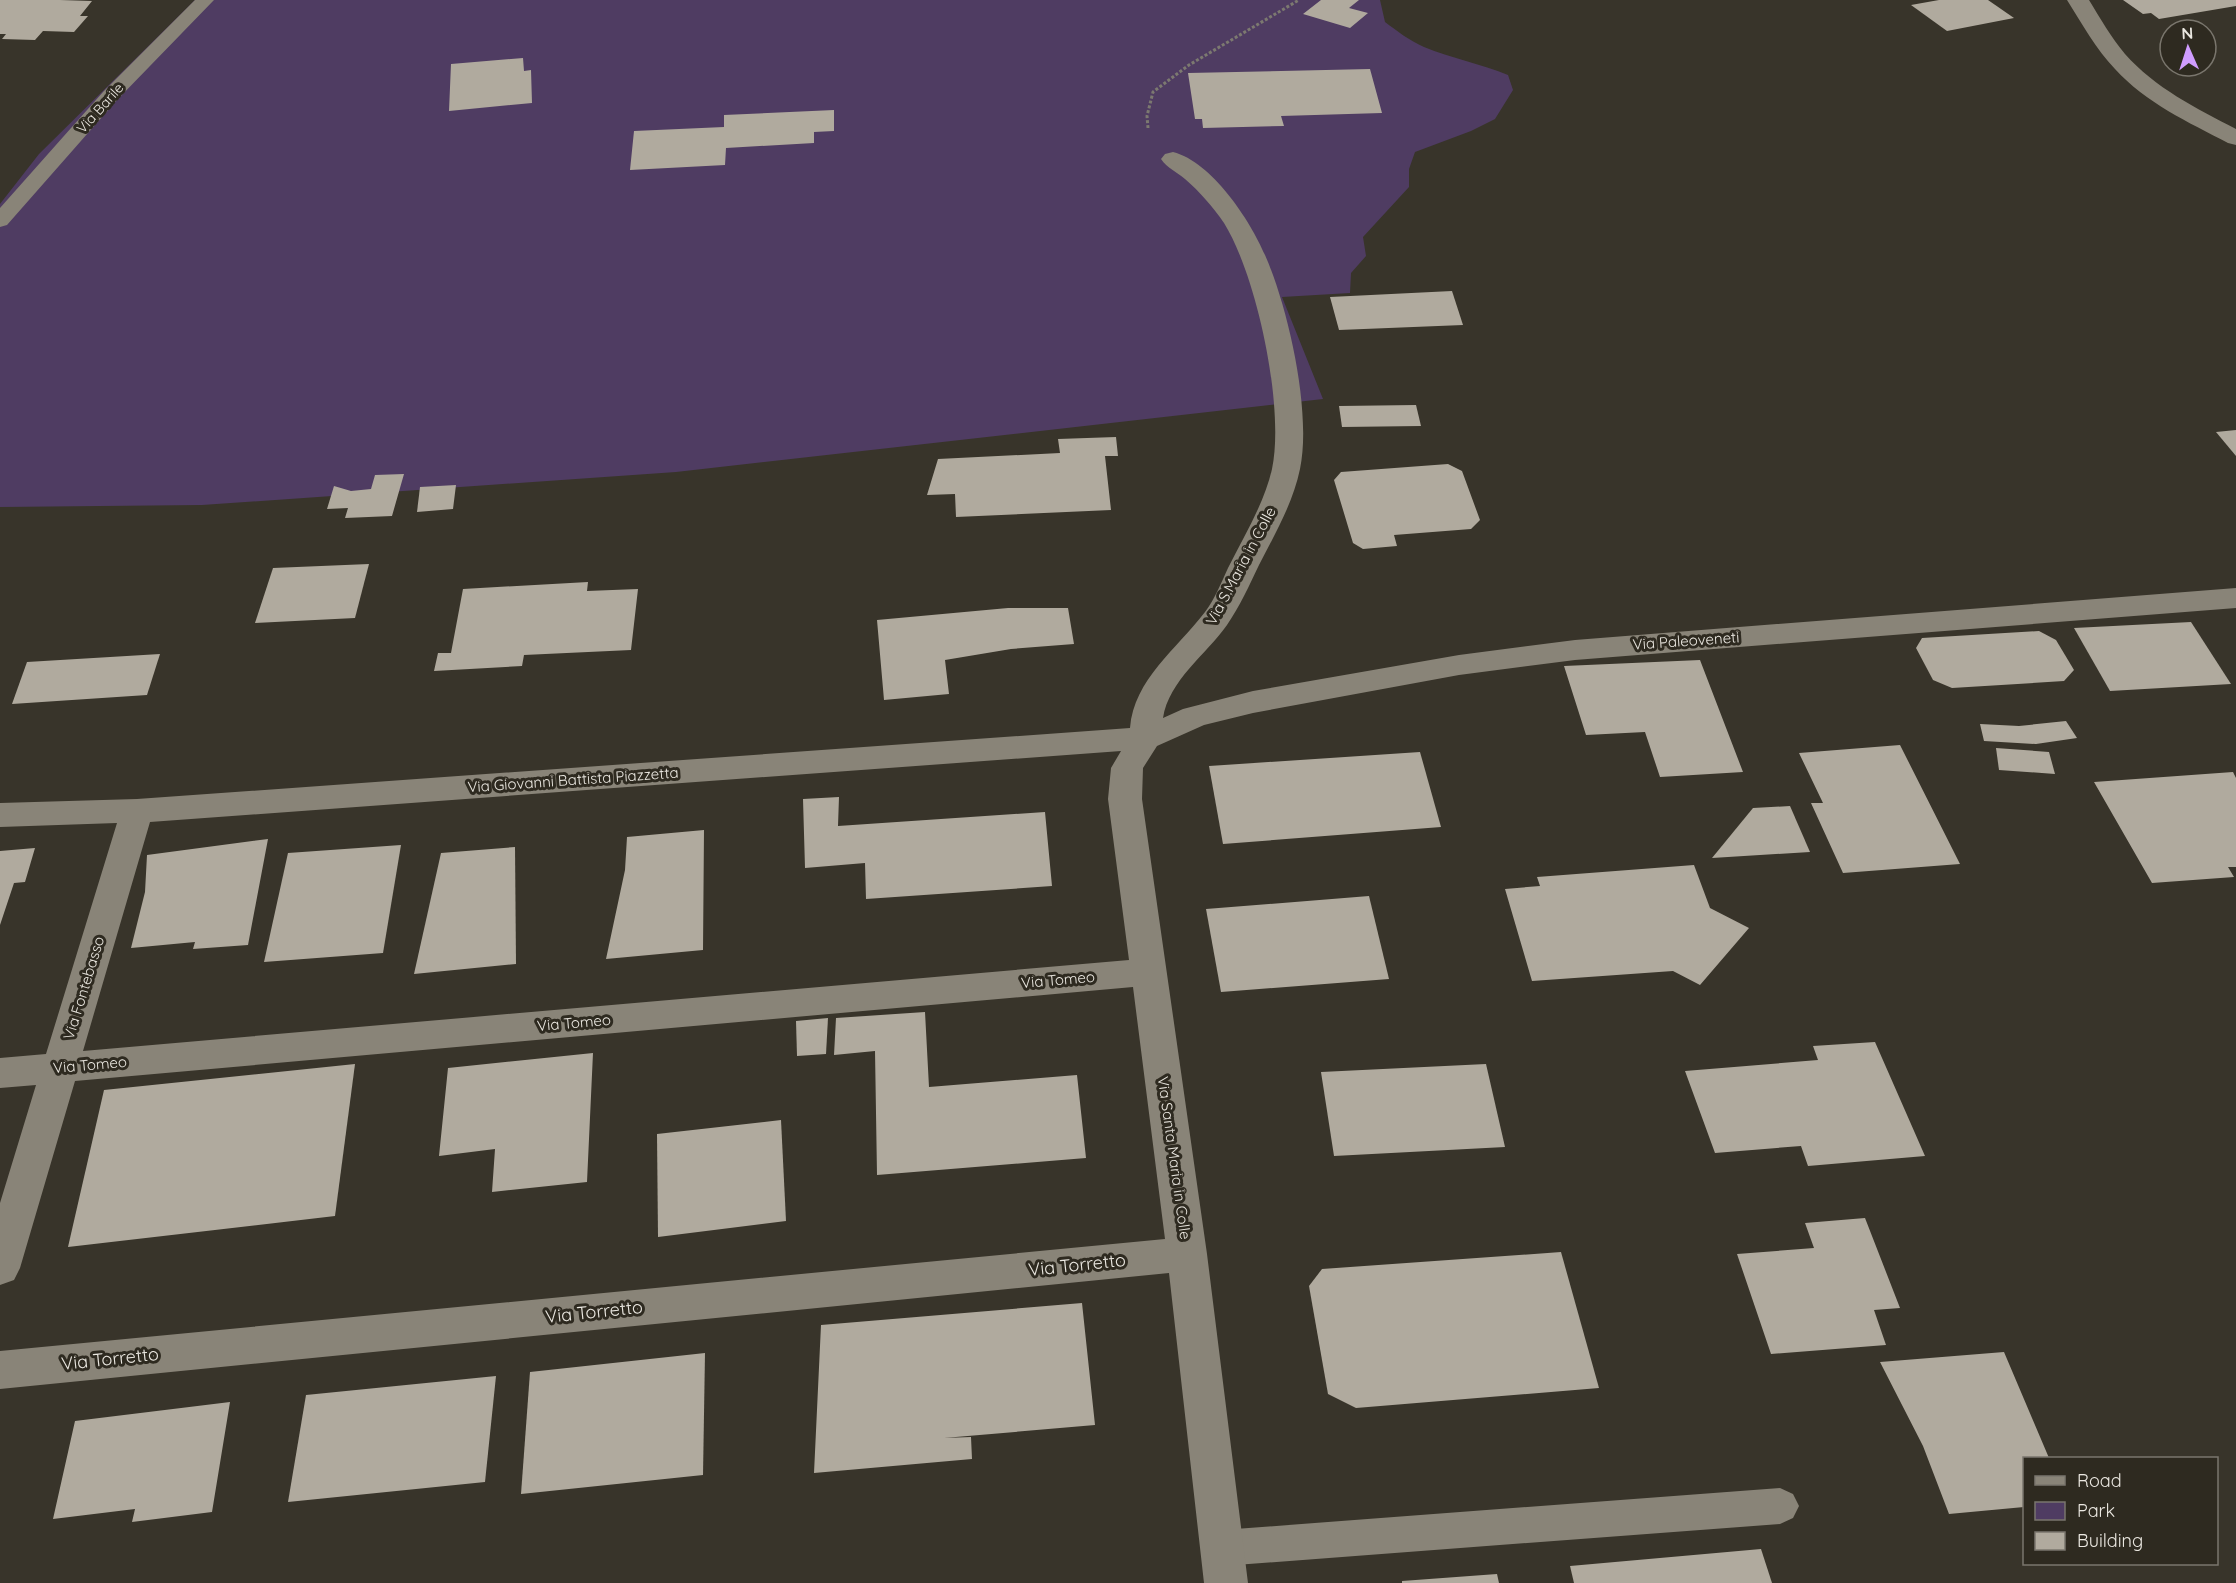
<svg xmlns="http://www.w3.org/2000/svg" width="2236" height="1583" font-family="Quicksand,sans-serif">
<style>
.green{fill:#4f3c62}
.building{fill:#b0aa9e}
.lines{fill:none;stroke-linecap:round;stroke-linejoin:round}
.path{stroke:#7c7970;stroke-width:3;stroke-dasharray:3 2;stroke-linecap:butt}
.lane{fill:#898478;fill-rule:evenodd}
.street{fill:#898478;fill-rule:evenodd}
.labels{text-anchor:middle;stroke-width:6;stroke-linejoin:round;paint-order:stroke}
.far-street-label{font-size:14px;fill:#ebe8e1;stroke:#2e2a20}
.street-label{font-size:15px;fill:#ebe8e1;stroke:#2e2a20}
.near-street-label{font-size:18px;fill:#ebe8e1;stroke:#2e2a20}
</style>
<rect width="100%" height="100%" fill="#38342a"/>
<path class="green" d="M195,0h1185l5,22c12,9 25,19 39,25 27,11 57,17 84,28l5,15 -18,29 -24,12 -56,21 -6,17v18l-46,50 3,19 -15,17 -1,20 -68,4 41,102 -647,73 -474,33 -202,2v-303l39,-50z"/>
<g class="building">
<path d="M0,0h60l32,1 -12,15h8l-14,16 -31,-1 -8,9 -33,-1 4,-5h-6z"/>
<path d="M1321,0h38l-10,8 19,5 -18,15 -47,-14z"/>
<path d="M1939,0h49l26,18 -67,13 -36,-26z"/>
<path d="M2123,0h113v6l-77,13 -8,-6 -8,1z"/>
<path d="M523,58l1,13 7,-1 1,33 -83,8 2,-47z"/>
<path d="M1370,69l12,44 -101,3 3,10 -81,2 -1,-9h-7l-7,-46z"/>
<path d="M834,110v21l-20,1v11l-88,5 -1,17 -95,5 4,-39 90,-4v-12z"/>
<path d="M1452,291l11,34 -124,5 -9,-33z"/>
<path d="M1416,405l5,21 -79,1 -3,-21z"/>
<path d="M2236,430v26l-20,-24z"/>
<path d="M1116,437l2,19h-13l6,54 -155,7 -1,-23 -28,1 11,-36 122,-6 -2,-14z"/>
<path d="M1448,464l14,7 18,49 -9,9 -77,6 3,11 -34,3 -10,-6 -19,-63 7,-8z"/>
<path d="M404,474l-12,42 -47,2 3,-10 -21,1 7,-23 17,5 20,-2 4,-14z"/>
<path d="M456,485l-3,24 -36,3 3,-25z"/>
<path d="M369,564l-14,54 -100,5 18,-55z"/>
<path d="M588,582l-1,9 51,-2 -7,61 -107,5 -2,11 -88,5 4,-18h13l12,-64z"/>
<path d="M1008,608h60l6,36 -63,5 -66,11 4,34 -65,6 -7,-80z"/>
<path d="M2191,622l40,62 -121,7 -36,-63z"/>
<path d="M2039,631l17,9 18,30 -10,11 -112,7 -19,-8 -17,-32 6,-10z"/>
<path d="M160,654l-13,41 -135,9 15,-42z"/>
<path d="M1700,660l43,112 -83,5 -15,-45 -59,3 -22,-69z"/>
<path d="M2066,721l11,17 -41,6 -52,-3 -4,-17 39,2z"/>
<path d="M1900,745l60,119 -117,9 -32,-70h12l-24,-50z"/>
<path d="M1996,748l53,4 6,22 -56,-4z"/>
<path d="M1420,752l21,75 -218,17 -14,-78z"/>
<path d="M2233,772l3,6v89h-8l6,10 -82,6 -58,-101z"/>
<path d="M839,797l-1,29 207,-14 7,74 -186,13 -1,-36 -60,5 -2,-69z"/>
<path d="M1790,806l20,46 -98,6 41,-50z"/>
<path d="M704,830l-1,120 -97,9 19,-89 2,-33z"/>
<path d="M268,839l-20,106 -55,4 2,-7 -64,6 14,-56 2,-37z"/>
<path d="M401,845l-18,108 -119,9 24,-109z"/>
<path d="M515,847l1,117 -102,10 27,-121z"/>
<path d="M35,848l-10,34 -11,1 -14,42v-74z"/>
<path d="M1694,865l16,43 39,20 -49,57 -27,-14 -141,10 -27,-92 35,-3 -3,-9z"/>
<path d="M1369,896l20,83 -168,13 -15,-83z"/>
<path d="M925,1012l4,75 148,-12 9,83 -209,17 -2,-124 -41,4 2,-37z"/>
<path d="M828,1018l-2,36 -29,2 -1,-35z"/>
<path d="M1875,1042l50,114 -117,10 -7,-20 -86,7 -30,-82 133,-11 -5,-14z"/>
<path d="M593,1053l-6,129 -95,10 3,-43 -56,7 9,-88z"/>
<path d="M355,1064l-20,152 -267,31 36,-157z"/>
<path d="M1486,1064l19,83 -171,9 -13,-84z"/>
<path d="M781,1120l5,101 -128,16 -1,-103z"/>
<path d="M1865,1218l35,90 -26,2 12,35 -115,9 -34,-100 77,-6 -9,-25z"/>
<path d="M1561,1252l38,136 -243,20 -28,-14 -19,-108 13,-17z"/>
<path d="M1082,1303l13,122 -151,13 27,-1 1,22 -158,14 7,-148z"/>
<path d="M2004,1352l45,106h-25v49l-75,7 -26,-68 -43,-84z"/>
<path d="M705,1353l-2,122 -182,19 9,-122z"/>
<path d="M496,1376l-11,106 -197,20 18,-107z"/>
<path d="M230,1402l-18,110 -80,10 3,-13 -82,10 22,-98z"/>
<path d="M1761,1549l11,34h-198l-4,-17z"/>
<path d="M1497,1574l2,9h-97v-2z"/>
</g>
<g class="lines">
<path class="path" d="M1148,128l-1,-12 6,-24 36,-27 110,-65"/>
<g class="lane">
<path d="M195,0h19l-97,100 -110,125 -7,2v-19l103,-116z"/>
<path d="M1780,1488l13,6 6,12 -6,12 -13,6 -558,42 -13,-5 -6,-13 6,-13 13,-5z"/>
</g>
<g class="street">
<path d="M2067,0h22c11,18 22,37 36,54 30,34 71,54 111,75v16l-8,-2c-40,-21 -82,-40 -113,-74 -19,-20 -33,-45 -48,-69z"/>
<path d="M1173,152c39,10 77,68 92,103 23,52 47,157 35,214 -7,34 -25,65 -41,96 -10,21 -19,41 -32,60 -21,30 -58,55 -64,93l20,-9 70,-18 206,-36 116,-15 661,-52v20l-661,52 -116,15 -206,38 -49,12 -47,21 -14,22 -1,31 65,455 41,329h-44l-35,-310 -1169,116v-38l1165,-112 -32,-252 -1058,94 -55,187 -6,12 -14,5v-82l36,-118 -36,3v-30l46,-4 71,-231 -117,4v-24l137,-4 993,-71c4,-49 47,-79 75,-116 10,-13 16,-29 23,-44 16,-32 36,-64 44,-99 13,-61 -15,-193 -48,-246 -11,-16 -24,-31 -39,-44 -8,-7 -18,-11 -24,-20l4,-5zM1121,751l-10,17 -3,31 21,161 -1046,91 67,-229z"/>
</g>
</g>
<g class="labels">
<g class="far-street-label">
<text transform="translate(100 108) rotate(-48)" y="5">Via Barile</text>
</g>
<g class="street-label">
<text transform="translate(1241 566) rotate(-62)" y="5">Via S.Maria in Colle</text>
<text transform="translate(1686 641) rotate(-4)" y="5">Via Paleoveneti</text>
<text transform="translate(573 780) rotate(-4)" y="5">Via Giovanni Battista Piazzetta</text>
<text transform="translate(1058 980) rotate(-5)" y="5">Via Tomeo</text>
<text transform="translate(84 988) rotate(-73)" y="5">Via Fontebasso</text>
<text transform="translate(574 1023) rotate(-5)" y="5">Via Tomeo</text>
<text transform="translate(90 1065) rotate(-5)" y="5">Via Tomeo</text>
<text transform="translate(1174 1158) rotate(82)" y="5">Via Santa Maria in Colle</text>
</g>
<g class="near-street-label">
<text transform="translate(1077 1265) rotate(-6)" y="6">Via Torretto</text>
<text transform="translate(594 1312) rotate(-6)" y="6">Via Torretto</text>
<text transform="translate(110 1359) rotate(-6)" y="6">Via Torretto</text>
</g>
</g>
<rect x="2023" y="1457" width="195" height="108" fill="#2e2a20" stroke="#7a766d" stroke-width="1.5"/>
<rect x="2035" y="1476" width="30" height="9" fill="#898478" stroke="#7a766d" stroke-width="1.5"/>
<text x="2077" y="1487" font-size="18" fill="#ebe8e1">Road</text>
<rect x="2035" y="1502" width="30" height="18" fill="#4f3c62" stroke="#7a766d" stroke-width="1.5"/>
<text x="2077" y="1517" font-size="18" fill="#ebe8e1">Park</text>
<rect x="2035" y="1532" width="30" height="18" fill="#b0aa9e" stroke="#7a766d" stroke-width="1.5"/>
<text x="2077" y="1547" font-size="18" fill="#ebe8e1">Building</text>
<g transform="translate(2188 48) rotate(357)"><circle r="28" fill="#2e2a20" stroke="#7a766d" stroke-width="1.5"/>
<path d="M0-4.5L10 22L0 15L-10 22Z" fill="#d09dff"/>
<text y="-9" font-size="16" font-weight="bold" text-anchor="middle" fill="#ebe8e1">N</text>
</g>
</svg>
